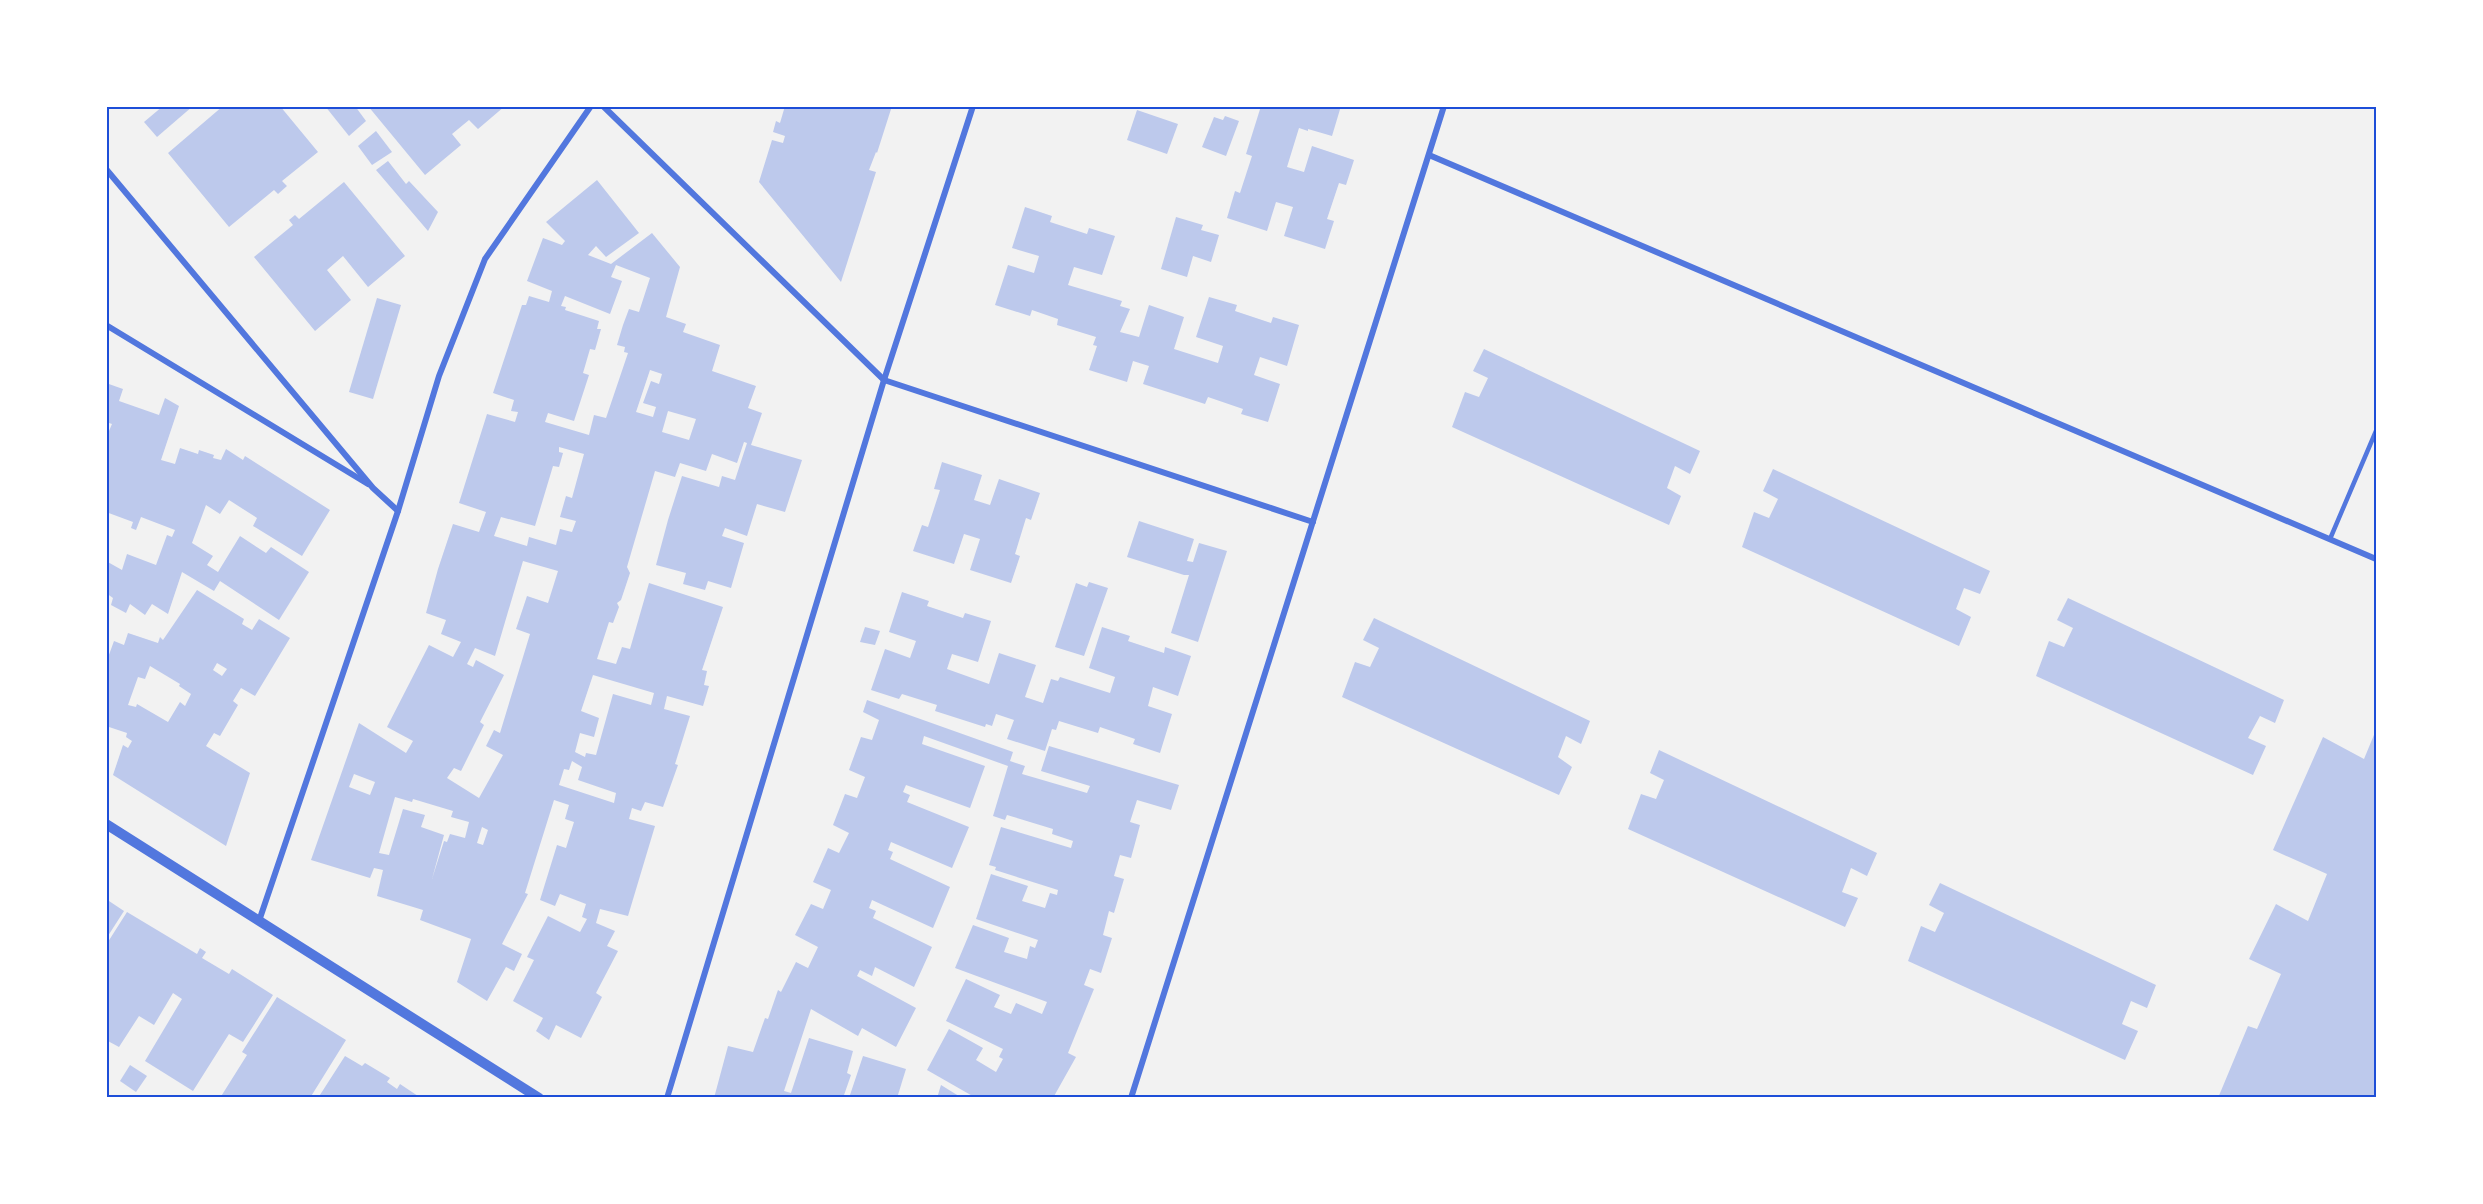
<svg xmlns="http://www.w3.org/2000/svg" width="2483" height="1204" font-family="Raleway,sans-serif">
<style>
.building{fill:#bdc9ec;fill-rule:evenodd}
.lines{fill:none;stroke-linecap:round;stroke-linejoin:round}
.service{stroke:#5277de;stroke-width:4.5}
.minor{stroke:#5277de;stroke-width:6}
.tertiary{stroke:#5277de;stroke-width:10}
.neatline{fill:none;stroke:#1d4ed8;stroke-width:2}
</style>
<rect width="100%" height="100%" fill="#f2f2f2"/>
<g class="building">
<path d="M163,106h30l-36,31 -13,-15z"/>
<path d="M223,106h57l38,46 -36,29 5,5 -9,8 -4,-4 -45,37 -61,-74z"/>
<path d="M325,106h30l11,15 -17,15z"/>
<path d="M368,106h137l-27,23 -9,-9 -17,14 9,11 -36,30z"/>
<path d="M785,106h107l-15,47 -1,-1 -7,18 7,2 -35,110 -82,-100 13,-42 11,3 2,-7 -12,-4 3,-11 4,2z"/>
<path d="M1261,106h80l-9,30 -24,-7v2l-9,-3 -12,39 17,5 8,-26 42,14 -8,25 -7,-2 -12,36 7,2 -9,28 -41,-13 9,-29 -17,-5 -9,29 -40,-13 8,-27 5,2 12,-37 -6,-2z"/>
<path d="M1137,110l41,14 -11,30 -40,-14z"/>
<path d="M1225,116l14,5 -13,35 -24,-9 12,-30 9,3z"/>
<path d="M376,131l16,21 -20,13 -14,-19z"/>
<path d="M388,161l18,23 3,-3 29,31 -10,19 -52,-61z"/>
<path d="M597,180l42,53 -33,24 -10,-11 -8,9 23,9 41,-31 28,34 -14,50 20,7 -3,8 37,13 -8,26 44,15 -8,22 14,5 -11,32 51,15 -17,52 -28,-8 -10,32 -22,-8 -3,8 22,7 -13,45 -23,-7 -3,9 -22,-6 3,-11 -30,-8 12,-45 14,-44 37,11 3,-11 13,4 12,-37 -3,-1 -7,21 -25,-9 -6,17 -26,-8 -5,14 -20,-6 -28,96 3,6 -9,27 -4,3 2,4 -6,16 -4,-1 -12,37 19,5 6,-17 8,2 19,-66 74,24 -21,63 5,1 -3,14 5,1 -6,20 -36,-10 -3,13 26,7 -15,48 3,1 -15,42 -18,-5 -4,9 -9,-3 -3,11 26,7 -27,90 -28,-7 -4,14 19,8 -8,15 11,5 -22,42 6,4 -21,41 -25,-13 -7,15 -13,-9 7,-13 -30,-17 21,-41 -7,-3 21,-41 32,16 7,-13 -5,-2 4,-13 -26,-10 -5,12 -15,-6 17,-55 9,3 8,-26 -9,-3 4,-14 -15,-5 -29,93 3,1 -26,50 20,10 -8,17 -8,-4 -19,34 -30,-19 14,-43 -51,-19 3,-10 -46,-14 6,-26 -9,-2 -4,10 -59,-18 48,-137 47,30 7,-12 -26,-14 42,-82 24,12 8,-15 -20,-8 5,-14 -20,-7 12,-44 15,-45 26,8 7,-20 -27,-9 28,-89 28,8 3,-10 -7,-1 3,-11 -21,-7 29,-88h4l3,-9 20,6 3,-11 -25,-10 16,-43 19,7 3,-4 -19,-19zM616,265l34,13 -11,34 -10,-3 -6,16 -6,20 8,2 -1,5 4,1 -22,65 -12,-3 -5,20 -44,-13 3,-9 26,8 15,-46 -6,-2 7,-24 5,1 6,-21h-4l2,-8 -34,-11 1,-3 -5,-1 4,-10 45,18 12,-33 -11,-4zM650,370l12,4 -3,10 -8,-3 -8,22 13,4 -3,10 -17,-5zM668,411l28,8 -7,21 -27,-8zM559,447l25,7 -12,44 -6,-2 -6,21 16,4 -4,11 -12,-3 -4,16 -27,-8 -2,9 -33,-10 7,-19 34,9 18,-60 6,1 4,-14 -4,-1zM523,561l35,10 -10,32 -21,-7 -11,33 14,5 -30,99 -6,-3 -8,16 17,9 -24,43 -32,-20 7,-10 7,3 23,-46 -4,-3 24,-47 -28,-15 -3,7 -6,-3 8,-16 20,8zM593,675l61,18 -3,12 -38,-11 -17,61 -10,-2 -1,4 -10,-5 5,-19 14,4 5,-19 -18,-7zM572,761l10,6 -4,13 38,13 -2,10 -55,-18 5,-16 5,1zM354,774l21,8 -5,13 -21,-8zM395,797l17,5 1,-3 40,12 -2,6 18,5 -4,16 -15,-4 -3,8 -3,-1 -12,38 12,-44 -23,-8 4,-12 -22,-6 -14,46 -10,-2zM482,827l6,3 -5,15 -6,-2z"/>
<path d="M344,182l61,74 -37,31 -25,-31 -16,14 24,30 -36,31 -61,-74 39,-32 -4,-5 6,-5 4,4z"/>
<path d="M1025,207l27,9 -2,6 37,12 2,-6 26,8 -13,39 -28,-8 -6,18 54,16 -2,5 10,3 -10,23 19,5 10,-32 35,12 -10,32 44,14 5,-17 -27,-9 13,-40 28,8 -2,6 36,12 2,-6 26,8 -12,41 -27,-9 -6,18 26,9 -12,38 -27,-8 2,-5 -35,-12 -3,7 -62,-20 6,-18 -16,-5 -6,21 -38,-12 8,-24 -4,-1 3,-8 -39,-12 1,-6 -26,-9 -2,6 -35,-11 13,-40 26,8 5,-17 -27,-8z"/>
<path d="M1176,217l27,8 -2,5 18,5 -8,27 -18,-6 -6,21 -26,-8z"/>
<path d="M377,298l24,7 -28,94 -24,-7z"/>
<path d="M1484,349l216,102 -10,23 -15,-8 -8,22 14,8 -12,29 -217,-98 13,-35 14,5 9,-19 -15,-7z"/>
<path d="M106,383l17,6 -4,12 40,14 6,-17 14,8 -18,54 14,4 5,-16 18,6 1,-4 15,5 -1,3 8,2 5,-11 17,11 2,-4 85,54 -28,46 -49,-30 4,-8 -28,-18 -9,14 -14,-9 -14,38 21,13 -6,9 11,7 22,-36 26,17 5,-6 38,25 -30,48 -59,-39 -6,10 -32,-19 -14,42 -16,-10 -7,11 -15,-11 -4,9 -15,-8 2,-7 -7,-5v-32l16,9 5,-16 29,11 11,-30 5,2 3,-7 -34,-13 -5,13 -5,-2 2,-6 -27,-10v-74l6,-14 -6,-2z"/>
<path d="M942,462l40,13 -8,25 16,5 9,-26 41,14 -9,27 -5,-2 -11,36 5,2 -9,27 -41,-13 10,-31 -16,-5 -10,30 -41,-13 9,-26 6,2 12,-37 -6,-1z"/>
<path d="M1773,469l217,102 -10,23 -16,-6 -8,21 15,8 -12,29 -217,-99 12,-35 15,6 9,-19 -15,-8z"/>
<path d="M1139,521l55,18 -7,22 6,1 6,-19 28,8 -29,91 -27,-9 18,-58h-5l-57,-18z"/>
<path d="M1089,582l19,6 -24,68 -29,-9 21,-64 11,4z"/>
<path d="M197,590l47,29 -2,5 10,6 7,-11 31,19 -35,58 -14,-8 -8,13 5,4 -18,31 -6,-3 -8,13 44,27 -24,73 -113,-71 10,-30 5,3 4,-7 -6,-4 1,-4 -21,-7v-63l8,-22 10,4 4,-12 30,10 2,-6 3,3zM217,663l10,6 -5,7 -9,-6zM150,666l30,18 -1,2 12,8 -6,12 -5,-4 -12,20 -31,-18 -1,3 -8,-2 10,-28 7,2z"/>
<path d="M902,592l27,9 -2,5 36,12 2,-5 26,8 -13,41 -26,-8 -5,15 42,15 10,-31 37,12 -11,32 18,6 8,-24 7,2 2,-4 50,16 5,-16 -26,-9 13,-41 28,9 -2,5 36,12 1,-6 26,9 -13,40 -25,-9 -5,19 24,8 -12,39 -27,-9 2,-5 -35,-12 -2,6 -39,-12 -3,9 -4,-1 -7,22 -38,-12 7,-19 -18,-6 -4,12 -6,-2 -1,3 -50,-16 2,-6 -35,-11 -3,5 -28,-9 14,-41 25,9 6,-17 -27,-9z"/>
<path d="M2068,598l216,102 -9,23 -15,-7 -12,22 18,8 -13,29 -217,-99 13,-35 15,6 9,-19 -16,-8z"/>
<path d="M1374,618l216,103 -9,23 -15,-8 -8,21 14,10 -13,28 -217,-98 13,-35 15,5 9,-19 -16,-8z"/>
<path d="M865,627l15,4 -5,14 -15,-3z"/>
<path d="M867,700l146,52 -3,9 15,5 -3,8 65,19 3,-7 -49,-15 8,-25 130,39 -8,25 -34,-10 -7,22 10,3 -9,33 -11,-3 -6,21 10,3 -10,34 -5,-2 -6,24 9,3 -11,35 -11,-4 -6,16 10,4 -26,64 8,4 -23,41h-77l-49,-28 22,-41 34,19 -7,12 20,12 7,-13 -4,-2 4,-8 -57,-28 20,-42 34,16 -6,12 17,7 5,-11 26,11 5,-12 -92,-34 18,-43 36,13 -5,14 23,7 3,-13 5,2 3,-8 -62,-21 15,-45 37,12 -6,15 23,7 5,-15 7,2 1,-5 -63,-20 1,-3 -7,-2 12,-38 70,21 2,-7 -21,-7 1,-5 -46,-14 -2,5 -12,-4 15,-50 -84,-30 -2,8 63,22 -15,42 -64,-23 -3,7 7,3 -3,7 62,25 -17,41 -61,-26 -3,8 5,2 -3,7 60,28 -17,41 -61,-28 -3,8 7,3 -3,7 59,29 -18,40 -39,-20 -3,9 -12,-6 -3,6 59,32 -20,39 -34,-19 -4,8 -47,-27 -27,82 7,2 18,-55 44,13 -6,22 4,2 -8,23h-129l14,-52 25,6 12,-34 3,1 10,-29 3,2 15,-30 12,6 10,-21 -23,-12 16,-31 12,5 8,-19 -18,-8 15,-34 11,5 10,-20 -16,-8 12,-31 12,4 8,-21 -16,-7 12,-33 11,3 7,-20 -16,-8z"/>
<path d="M2376,730v368h-158l30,-72 9,3 24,-55 -32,-15 27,-55 32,17 19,-47 -54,-24 50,-113 41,22z"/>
<path d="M1659,750l218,103 -10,23 -16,-8 -9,24 16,6 -13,29 -217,-98 13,-35 15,5 8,-19 -14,-7z"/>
<path d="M1940,883l216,102 -9,23 -16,-7 -9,23 16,7 -13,29 -217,-99 13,-35 14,6 9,-19 -15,-8z"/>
<path d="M106,899l18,12 -18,28z"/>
<path d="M127,912l70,42 3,-6 6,4 -4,6 27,16 3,-5 41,26 -30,47 -14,-8 -36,57 -48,-30 37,-62 -9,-6 -19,32 -15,-9 -20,31 -13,-7v-95z"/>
<path d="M277,997l69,43 -36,58h-90l27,-43 -5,-3z"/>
<path d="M345,1056l17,10 3,-3 25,15 -3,4 10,7 3,-5 21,14h-103z"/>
<path d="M863,1056l43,13 -9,29h-48z"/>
<path d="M130,1065l17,11 -11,16 -16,-11z"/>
<path d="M941,1085l21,13h-25z"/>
</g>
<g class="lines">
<path class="service" d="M2330,539l46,-108"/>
<g class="minor">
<path d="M603,106l281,274 429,142"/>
<path d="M1429,155l947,404"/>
<path d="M106,169l267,319 25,23"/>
<path d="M106,325l262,159"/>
<path d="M259,921l139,-410 41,-135 46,-117 106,-153"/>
<path d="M667,1098l217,-718 89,-274"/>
<path d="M1131,1098l313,-992"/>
</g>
<path class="tertiary" d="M106,824l433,274"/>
</g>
<rect width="2483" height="1204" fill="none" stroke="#ffffff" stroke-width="216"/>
<rect x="108" y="108" width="2267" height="988" class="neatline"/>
</svg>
